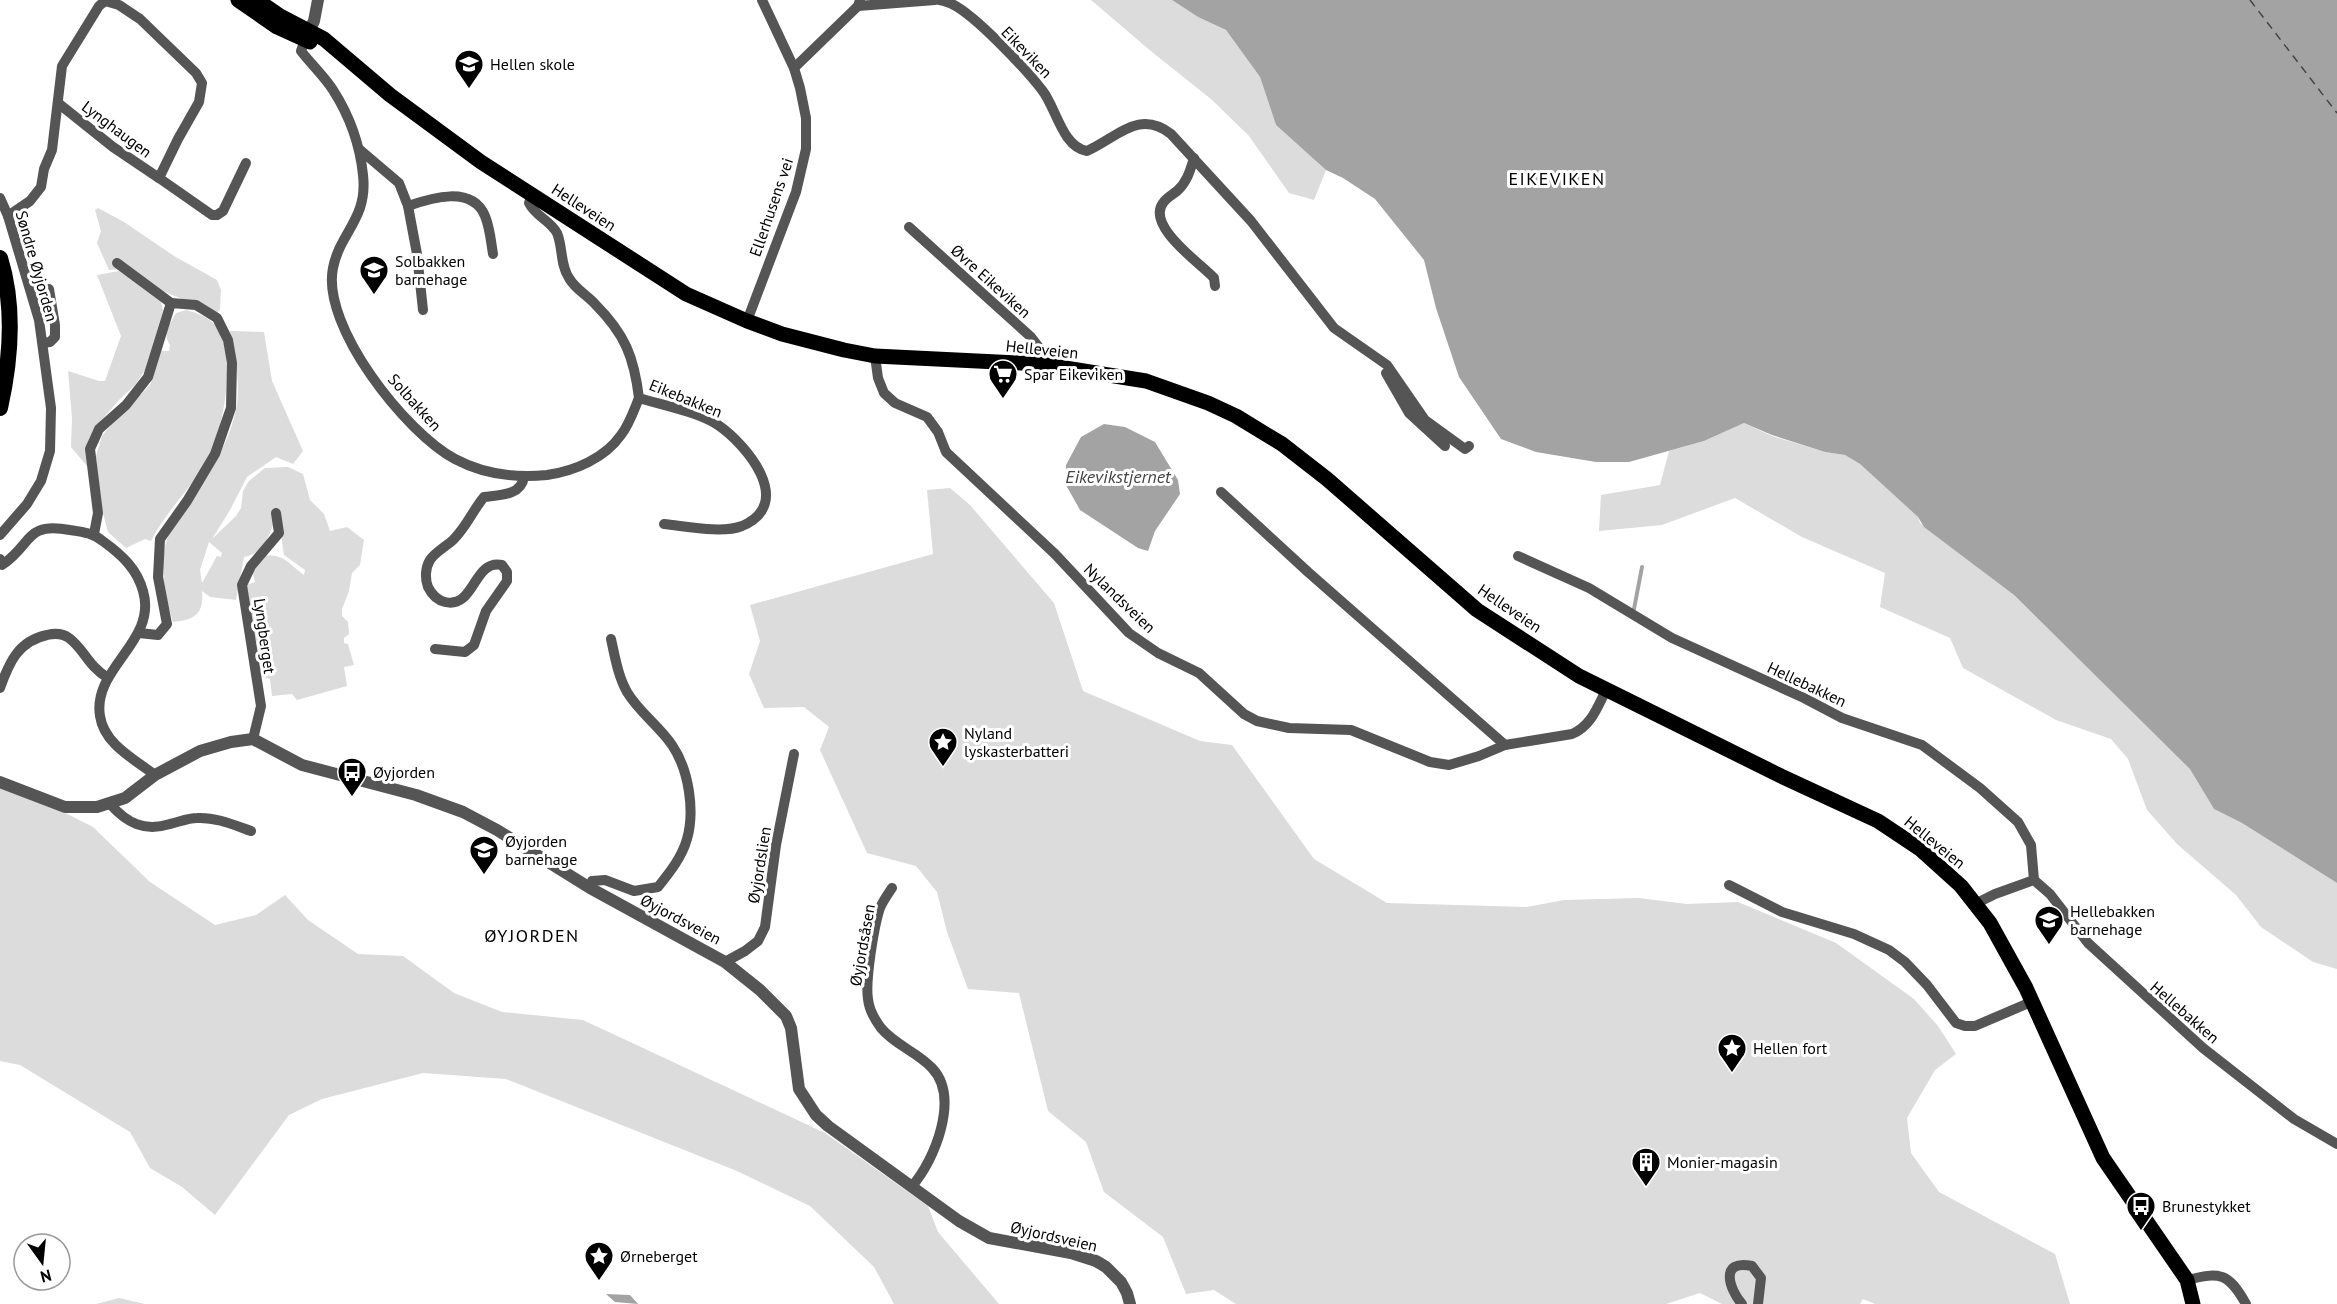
<svg xmlns="http://www.w3.org/2000/svg" width="2337" height="1304" font-family="'PT Sans',sans-serif">
<style>
.green{fill:#dcdcdc;fill-rule:evenodd}
.water{fill:#a3a3a3}
.lines{fill:none;stroke-linecap:round;stroke-linejoin:round}
.stream{stroke:#a3a3a3;stroke-width:4}
.ferry{stroke:#444;stroke-width:1.5;stroke-dasharray:8 6;stroke-linecap:butt}
.minor{stroke:#555;stroke-width:10}
.tertiary{stroke:#555;stroke-width:12}
.primary{stroke:#000;stroke-width:15}
.trunk{stroke:#000;stroke-width:16}
.labels{text-anchor:middle;stroke-width:6;stroke-linejoin:round;paint-order:stroke}
.street-label{font-size:16px;fill:#000;stroke:#fff}
.poi-label{font-size:16px;fill:#000;stroke:#fff;text-anchor:start}
.neighbourhood-label{font-size:18px;letter-spacing:1.5px;fill:#000;stroke:#fff}
.water-label{font-size:18px;font-style:italic;fill:#444;stroke:#fff}
</style>
<rect width="100%" height="100%" fill="#fff"/>
<g class="green">
<path d="M1091,0h81l26,17 28,13 34,47 16,48 50,45 -12,30 -25,-7 -40,-57 -38,-37 -59,-47z"/>
<path d="M98,208l26,14 50,34 43,24 4,10 -1,19 -3,4 -62,-25 -28,-19 -18,1 -12,-27 4,-12 -6,-21z"/>
<path d="M119,271l29,18 13,12 2,10 -18,59 -10,15 -16,15 -26,30 -5,11 -1,25 -16,-19 1,-29 -4,-47 31,10h6l16,-45 -24,-61z"/>
<path d="M186,310c11,3 20,6 28,14 24,26 10,100 -3,129 -16,32 -44,56 -60,88l-6,-2 -19,9 -18,-16 -9,-34 -3,-42 6,-20 8,-10 40,-41 11,-34h8l1,-6c-8,-11 0,-21 6,-32z"/>
<path d="M230,331l34,1 8,49 31,70 -10,13 -17,-7 -29,20 -17,33 -18,29 24,-23 5,-8 2,-17 6,-10 16,-13 23,-1 15,7 7,26 14,14 6,17 17,-4 17,13 -4,25 -8,8 -3,18 -7,18v7l6,6 1,12 -5,4v5l4,1 6,21 -10,2 3,19 -50,14 -5,-6 -20,2 -2,-17 -8,-2 -16,-92 9,-3 -3,-12 12,-14c20,-3 26,9 40,19l1,-5 -21,-15 -7,-46c-4,18 -11,45 -33,48l-8,43 -26,-3 -8,-6c2,23 -7,29 -29,31 -8,-28 -15,-58 -5,-86 25,-39 58,-80 68,-126 5,-24 -1,-56 -6,-79zM209,542l13,11 -1,4 -4,-1 -15,27 -2,-13z"/>
<path d="M1744,423l28,13 53,16 20,3 15,9 58,53 2,6 94,72 177,174 23,40 28,14 95,60v86l-24,-7 -52,-35 -25,-32 -59,-51 -30,-34 -19,-51 -17,-20 -55,-19 -93,-52 -13,-30 -70,-31 5,-34 -83,-36 -67,-39 -73,27 -63,6 2,-36 59,-10 9,-34 35,-10z"/>
<path d="M950,488l20,17 84,98 29,88 117,50 32,4 82,114 73,44 140,4 37,-7 75,-2 48,6 51,-2 98,41 78,56 24,27 18,28 -21,16 -28,48 4,35 28,39 116,62 15,50h-195l-12,-5 -3,5h-138l-22,-11 -34,11h-430l-22,-14 -28,4 -23,-57 -59,-45 -18,-50 -38,-31 -29,-118 -51,-4 -21,-57 -10,-40 -21,-26 -49,-13 -47,-103 9,-23 -25,-20 -40,1 -15,-34 11,-33 -10,-36 183,-51 -6,-64z"/>
<path d="M0,780l93,47 57,55 65,43 41,-10 29,-20 23,25 50,34 45,2 51,37 48,19 81,8 242,113 103,73 10,26 61,72h-105l-20,-37 -64,-61 -73,-35 -231,-92 -83,-6 -101,26 -33,16 -74,100 -33,-28 -32,-19 -20,-36 -110,-67 -20,-4z"/>
<path d="M119,1298l26,6h-49z"/>
</g>
<g class="water">
<path d="M1172,0h1165v883l-95,-60 -28,-14 -24,-40 -176,-174 -90,-68 -6,-10 -58,-53 -15,-9 -20,-3 -53,-17 -28,-12 -40,18 -75,21h-33l-60,-10 -35,-13 -42,-62 -23,-69 -12,-48 -49,-61 -32,-21 -17,-8 -50,-45 -16,-48 -34,-47 -28,-13z"/>
<path d="M1104,424l21,3 30,15 23,38 2,14 -25,37 -7,20 -10,-3 -58,-38 -14,-25v-20l15,-28z"/>
<path d="M606,1294l24,1 8,9 -23,-2z"/>
</g>
<g class="lines">
<path class="stream" d="M1634,609l8,-42"/>
<path class="ferry" d="M2250,0l87,113"/>
<g class="minor">
<path d="M939,0c4,1 9,2 13,4 23,11 73,64 90,86 14,17 20,57 45,61 31,-14 52,-42 84,-17l80,87 83,107 53,37 38,55 40,29 4,-3"/>
<path d="M858,6l77,-6"/>
<path d="M305,40l-4,11c10,13 23,25 32,39 16,25 27,55 30,85 5,44 -23,57 -30,93 -12,58 73,165 122,191 28,15 61,19 92,16 28,-4 58,-17 74,-40 8,-10 13,-25 18,-37"/>
<path d="M794,68l64,-62 2,-6"/>
<path d="M58,103l55,44 46,31 19,-39 21,-37 3,-19 -6,-10 -56,-54 -21,-14 -14,-4"/>
<path d="M359,149l40,34 9,23c23,-8 64,-21 77,10 5,12 6,26 8,38"/>
<path d="M1194,158c-4,13 -7,24 -17,33 -5,4 -11,7 -14,12 -17,23 37,60 51,75l1,8"/>
<path d="M159,178l53,37h5l6,-4 23,-48"/>
<path d="M532,195l-3,8c6,13 21,17 28,30 6,14 3,32 12,45 6,11 18,17 26,26 30,30 39,53 44,94 23,7 59,14 79,27 28,19 78,78 24,101 -20,8 -57,0 -78,-2"/>
<path d="M0,198l8,18 31,104 12,88 -1,43 -9,30 -14,23 -27,31"/>
<path d="M408,206l9,48 6,56"/>
<path d="M8,216l22,-15 11,-14 3,-18 8,-19 10,-84 37,-60 6,-5"/>
<path d="M909,227l122,110 10,13 -1,14"/>
<path d="M117,263l54,40"/>
<path d="M747,321l49,-129 10,-43v-31l-6,-30 -6,-20 -32,-68"/>
<path d="M43,343l7,-1 5,-5v-12l-6,-36"/>
<path d="M875,356l3,22 6,15 11,10 32,14 11,15 8,20 109,102 74,79 29,20 41,20 45,41 13,7 32,7 62,2 79,32 19,3 30,-9 26,-11 67,-11c19,-8 25,-26 34,-44"/>
<path d="M1386,373l23,40 36,33"/>
<path d="M1221,492l87,80 197,173"/>
<path d="M94,534l4,-21 -8,-64 9,-20 27,-24 22,-28 23,-74 25,2 21,13 11,22 4,23 -1,45 -16,46 -28,47 -27,38 -2,38 9,47 -9,11 -19,-2"/>
<path d="M1518,556l71,32 83,50 132,60 38,20 80,27 58,43 38,34 13,23 3,35"/>
<path d="M0,559l2,6c32,-22 22,-43 68,-35 14,2 23,3 34,12 18,13 33,27 39,49 15,50 -51,77 -43,125 4,28 34,43 55,59"/>
<path d="M435,649l30,3 9,-7 12,-34 21,-30v-9l-5,-7c-29,-6 -27,44 -57,37 -8,-2 -13,-7 -17,-15 -3,-8 -3,-19 2,-27 5,-8 17,-14 24,-21 13,-13 19,-29 30,-42 15,-2 37,-1 40,-20"/>
<path d="M0,688c9,-25 18,-47 47,-53 8,-2 15,-2 22,3 16,12 18,27 39,40"/>
<path d="M253,739l8,-33 -19,-121 9,-19 28,-33 -3,-20"/>
<path d="M110,804c17,19 34,28 60,20 9,-2 18,-6 27,-6 19,-1 37,7 54,13"/>
<path d="M1729,885l53,27 72,22 35,16 16,12 22,23 29,38 9,3h10l56,-24"/>
<path d="M590,888l2,-7 13,-1 29,11 24,-4c12,-15 24,-30 29,-48 8,-28 2,-69 -15,-94 -13,-19 -33,-33 -45,-53 -9,-16 -12,-35 -16,-53"/>
<path d="M892,888c-4,6 -9,13 -12,20 -6,18 -15,73 -12,91 1,10 7,21 13,29 14,17 36,24 51,40 28,29 3,92 -20,118"/>
<path d="M1975,904l20,-10 39,-14 16,14 38,49 115,105 91,71 43,25"/>
<path d="M725,962l20,-11 13,-10 7,-14 11,-82 18,-91"/>
<path d="M2187,1280c33,-8 41,-8 59,24"/>
<path d="M1742,1304c-13,-15 -23,-45 10,-38l9,12 -3,26"/>
</g>
<g class="tertiary">
<path d="M305,39l9,-18 4,-21"/>
<path d="M0,782l65,25h32l28,-9 30,-23 45,-24 31,-9 22,-3 49,26 114,30 47,17 34,18 93,58 135,74 35,28 26,26 5,12 8,61 17,26 12,11 131,95 30,17 82,15 25,8 10,6 15,15 6,11 3,11"/>
</g>
<g class="primary">
<path d="M238,0l39,27 33,15"/>
<path d="M257,0l23,16 44,23 66,56 91,67 205,132 61,27 35,13 62,16 31,6 165,8 106,17 62,22 28,13 46,28 45,35 150,131 102,66 202,100 97,45 42,28 41,37 29,37 36,65 77,170 84,122 6,24"/>
</g>
<path class="trunk" d="M0,258c15,48 11,101 0,150"/>
</g>
<defs>
<g id="school-pin" transform="scale(1.5)"><path d="M0 17L-7.5 6A9.5 9.5 0 1 1 7.5 6Z" fill="#000" stroke="#fff"/><path d="M0-5L7-2L0 1L-7-2ZM-4 1L0 2.5L4 1V4Q0 6-4 4Z" fill="#fff"/></g>
<g id="supermarket-pin" transform="scale(1.5)"><path d="M0 17L-7.5 6A9.5 9.5 0 1 1 7.5 6Z" fill="#000" stroke="#fff"/><path d="M-6-5.5h2.5l.6 2H6L4.5 2H-2.5L-4.4-4H-6ZM-1.5 3.2a1.3 1.3 0 1 0 .1 0ZM3 3.2a1.3 1.3 0 1 0 .1 0Z" fill="#fff"/></g>
<g id="sight-pin" transform="scale(1.5)"><path d="M0 17L-7.5 6A9.5 9.5 0 1 1 7.5 6Z" fill="#000" stroke="#fff"/><path d="M0-6L1.8-2.2L6-1.7L2.9 1.2L3.7 5.4L0 3.3L-3.7 5.4L-2.9 1.2L-6-1.7L-1.8-2.2Z" fill="#fff"/></g>
<g id="bus-pin" transform="scale(1.5)"><path d="M0 17L-7.5 6A9.5 9.5 0 1 1 7.5 6Z" fill="#000" stroke="#fff"/><path d="M-5-6H5V4H4V6H2V4H-2V6H-4V4H-5ZM-3.5-4V0h7V-4ZM-3.5 1.2v1.5H-2V1.2ZM2 1.2v1.5H3.5V1.2Z" fill="#fff"/></g>
<g id="building-pin" transform="scale(1.5)"><path d="M0 17L-7.5 6A9.5 9.5 0 1 1 7.5 6Z" fill="#000" stroke="#fff"/><path d="M-4-6H4V6H1V3H-1V6H-4ZM-2.5-4.3h1.7v1.8h-1.7ZM.8-4.3h1.7v1.8H.8ZM-2.5-1h1.7V.8h-1.7ZM.8-1h1.7V.8H.8Z" fill="#fff"/></g>
</defs>
<g fill-rule="evenodd">
<use href="#school-pin" x="469" y="64"/>
<use href="#school-pin" x="374" y="270"/>
<use href="#supermarket-pin" x="1003" y="374"/>
<use href="#sight-pin" x="943" y="742"/>
<use href="#bus-pin" x="352" y="772"/>
<use href="#school-pin" x="484" y="850"/>
<use href="#school-pin" x="2049" y="920"/>
<use href="#sight-pin" x="1732" y="1048"/>
<use href="#building-pin" x="1646" y="1162"/>
<use href="#bus-pin" x="2141" y="1206"/>
<use href="#sight-pin" x="599" y="1256"/>
</g>
<g class="labels">
<g class="street-label">
<text transform="translate(1027 52) rotate(46)" y="6">Eikeviken</text>
<text transform="translate(117 129) rotate(37)" y="6">Lynghaugen</text>
<text transform="translate(584 207) rotate(33)" y="6">Helleveien</text>
<text transform="translate(771 207) rotate(-71)" y="6">Ellerhusens vei</text>
<text transform="translate(37 266) rotate(74)" y="6">Søndre Øyjorden</text>
<text transform="translate(991 281) rotate(42)" y="6">Øvre Eikeviken</text>
<text transform="translate(1042 349) rotate(6)" y="6">Helleveien</text>
<text transform="translate(686 398) rotate(22)" y="6">Eikebakken</text>
<text transform="translate(415 402) rotate(48)" y="6">Solbakken</text>
<text transform="translate(1120 598) rotate(44)" y="6">Nylandsveien</text>
<text transform="translate(1510 608) rotate(34)" y="6">Helleveien</text>
<text transform="translate(265 636) rotate(82)" y="6">Lyngberget</text>
<text transform="translate(1807 684) rotate(25)" y="6">Hellebakken</text>
<text transform="translate(1935 842) rotate(39)" y="6">Helleveien</text>
<text transform="translate(759 865) rotate(-81)" y="6">Øyjordslien</text>
<text transform="translate(681 919) rotate(28)" y="6">Øyjordsveien</text>
<text transform="translate(862 945) rotate(-80)" y="6">Øyjordsåsen</text>
<text transform="translate(2185 1012) rotate(41)" y="6">Hellebakken</text>
<text transform="translate(1054 1236) rotate(13)" y="6">Øyjordsveien</text>
</g>
<g class="poi-label">
<text x="490" y="70">Hellen skole</text>
<text x="395" y="267">Solbakken<tspan x="395" dy="18">barnehage</tspan></text>
<text x="1024" y="380">Spar Eikeviken</text>
<text x="964" y="739">Nyland<tspan x="964" dy="18">lyskasterbatteri</tspan></text>
<text x="373" y="778">Øyjorden</text>
<text x="505" y="847">Øyjorden<tspan x="505" dy="18">barnehage</tspan></text>
<text x="2070" y="917">Hellebakken<tspan x="2070" dy="18">barnehage</tspan></text>
<text x="1753" y="1054">Hellen fort</text>
<text x="1667" y="1168">Monier-magasin</text>
<text x="2162" y="1212">Brunestykket</text>
<text x="620" y="1262">Ørneberget</text>
</g>
<g class="neighbourhood-label">
<text x="1557" y="185">EIKEVIKEN</text>
<text x="532" y="942">ØYJORDEN</text>
</g>
<g class="water-label">
<text x="1118" y="483">Eikevikstjernet</text>
</g>
</g>
<g transform="translate(42 1262) rotate(165)"><circle r="28" fill="#ffffff" stroke="#999999" stroke-width="1.5"/>
<path d="M0-4.5L10 22L0 15L-10 22Z" fill="#000000"/>
<text y="-9" font-size="16" font-weight="bold" text-anchor="middle" fill="#000000">N</text>
</g>
</svg>
